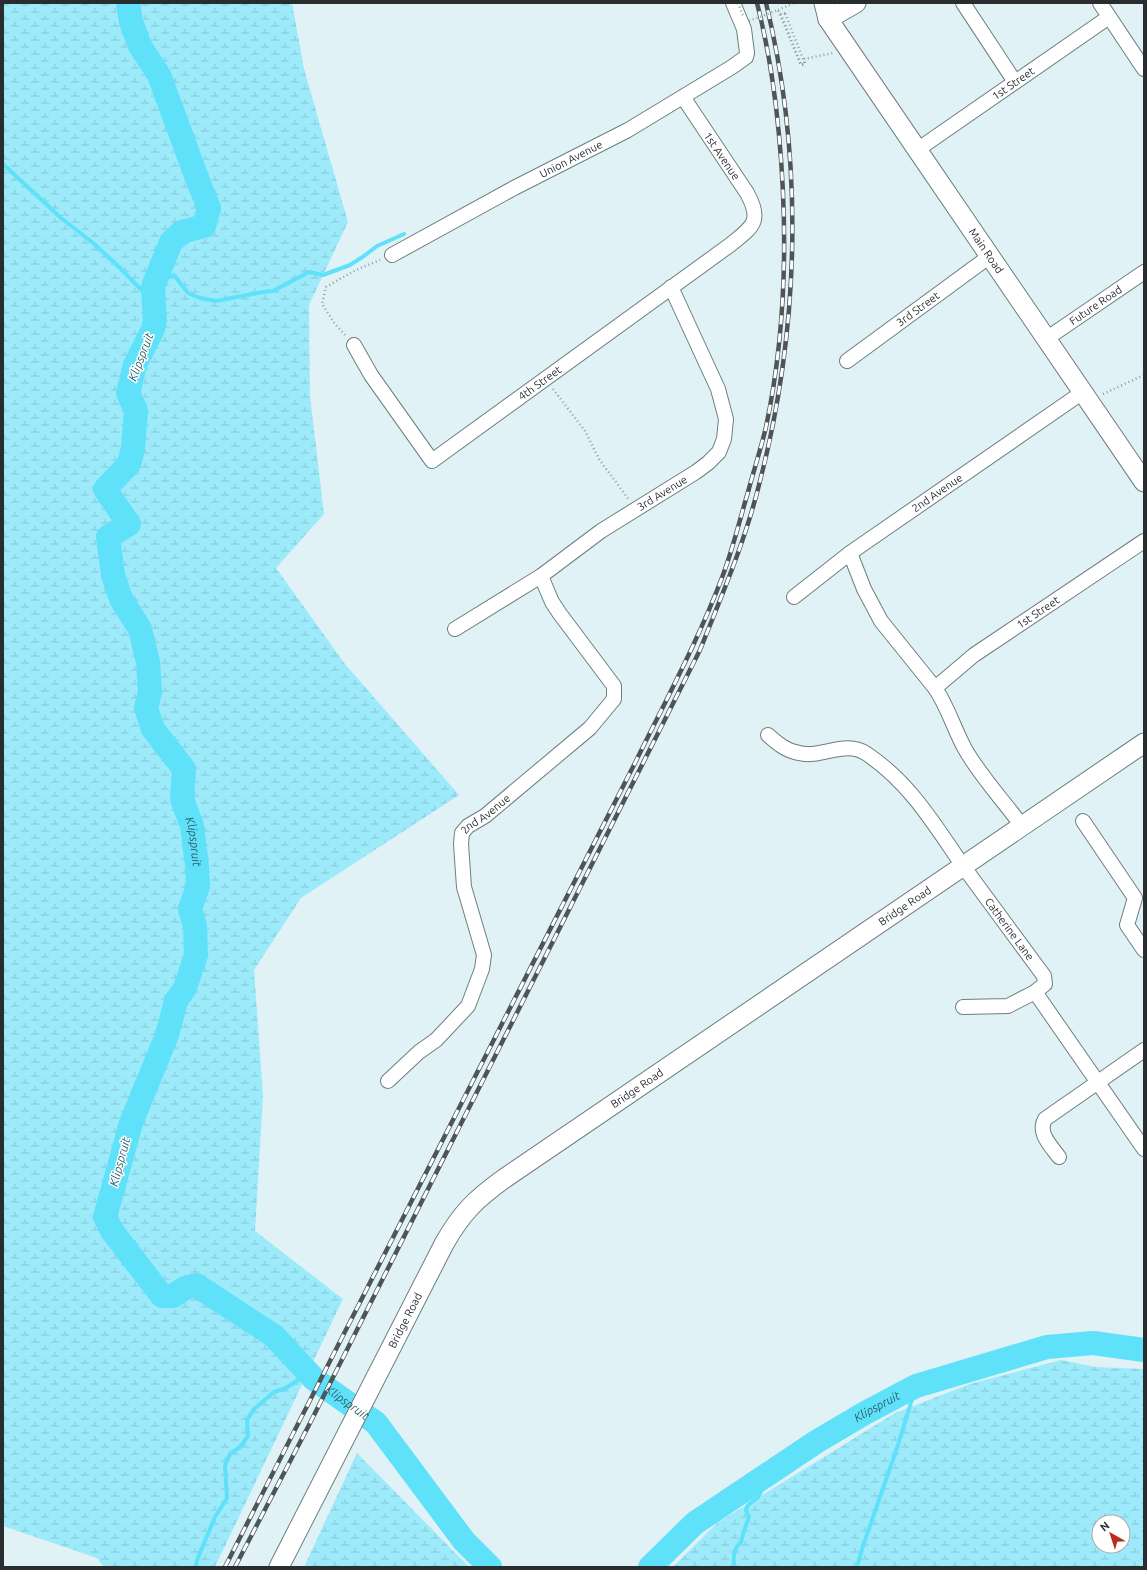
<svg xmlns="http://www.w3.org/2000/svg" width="1147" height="1570" font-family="Ubuntu,sans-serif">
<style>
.wetland{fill:url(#wetland-marsh);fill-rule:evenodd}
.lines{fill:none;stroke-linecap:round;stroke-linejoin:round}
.stream{stroke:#60e1fa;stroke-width:4}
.river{stroke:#60e1fa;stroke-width:24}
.street-casing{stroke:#6e7e81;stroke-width:16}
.secondary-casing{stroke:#6e7e81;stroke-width:21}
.path{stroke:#919da0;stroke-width:2.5;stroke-dasharray:1 3;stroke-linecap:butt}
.street{stroke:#fff;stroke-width:14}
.secondary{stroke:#fff;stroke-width:19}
.rail-casing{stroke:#4d5558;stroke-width:4.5}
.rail{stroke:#fff;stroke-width:3;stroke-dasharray:9;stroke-linecap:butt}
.path-bridge{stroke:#919da0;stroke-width:2.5;stroke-dasharray:1 3;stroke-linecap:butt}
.labels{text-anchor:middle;stroke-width:3;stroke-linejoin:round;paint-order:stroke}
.street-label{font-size:11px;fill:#282e30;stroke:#fff}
.water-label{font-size:12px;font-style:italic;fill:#295f69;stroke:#fff}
</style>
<defs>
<pattern id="wetland-marsh" width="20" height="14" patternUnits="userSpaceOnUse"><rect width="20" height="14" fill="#9ceafa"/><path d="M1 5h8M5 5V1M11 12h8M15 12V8" fill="none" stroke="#86c9d7"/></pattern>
</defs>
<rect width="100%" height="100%" fill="#e0f2f6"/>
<g class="wetland">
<path d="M3,3h289l12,66 44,153 -39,83 1,91 14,118 -48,54 69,96 114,131 -158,103 -47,72 9,125 -8,136 88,68 -128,268h-111l-7,-9 -94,-32z"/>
<path d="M1061,1360l35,7 48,2v198h-471l44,-44 178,-110 75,-29zM1099,1522h24v24h-24z"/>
<path d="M357,1453l112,114h-165z"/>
</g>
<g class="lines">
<g class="stream">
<path d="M3,164l58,54 31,24 28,26 34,35"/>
<path d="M154,284l20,-9 14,18 12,5 16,3 47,-9 10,-1 36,-19 14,3 27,-10 14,-9 13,-10 27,-12"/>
<path d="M196,1567l1,-7 18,-43 12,-19 -2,-33 5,-11 10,-7 8,-11 -1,-16 7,-11 20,-17 12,-4 22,-15"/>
<path d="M732,1567l2,-3c-1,-9 0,-16 7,-22l2,-8 6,-17 -3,-7 2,-5 9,-7 3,-4 7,-19"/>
<path d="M857,1567l6,-21 35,-101 18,-59"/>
</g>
<g class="river">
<path id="s1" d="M128,3l3,19 9,24 19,29 39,106 11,27 -5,18 -22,6 -11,10 -17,42 -1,4 2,32 -2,9 -18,36 -7,28 8,18 -3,37 -4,16 -24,25 24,35 -21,13 5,38 8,24 19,30 8,33 2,30 -4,16 7,21 31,40 -2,30 10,27 5,40 1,20 -8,23 5,17 1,29 -11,33 -9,13 -9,34 -36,88 -26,94 7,14 50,65h11l12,-8 11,-3 78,51 40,43 62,44 88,118 26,26"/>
<path id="s2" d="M650,1567l45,-44 121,-81 49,-29 51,-27 131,-39 46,-4 51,7"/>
</g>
<g class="street-casing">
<g id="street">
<path d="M963,3l52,79"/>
<path d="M1100,3l44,66"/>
<path id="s3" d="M917,150l192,-133"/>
<path id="s4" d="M392,255l122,-67 114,-58 104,-63 14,-10 1,-4 -3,-24 -11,-26"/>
<path id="s5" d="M1046,339l98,-67"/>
<path id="s6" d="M354,345l17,30 61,86 298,-216c22,-18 33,-23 17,-52l-64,-96"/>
<path id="s7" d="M847,361l143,-105"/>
<path d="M850,553l14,36 17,32 54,67c13,19 19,41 30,61 16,28 38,51 57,77"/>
<path id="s8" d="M794,597l56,-44 233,-161"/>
<path id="s9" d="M455,629l86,-53 60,-45 95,-59 12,-9 11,-11 5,-13 2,-20 -8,-30 -47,-102"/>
<path id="s10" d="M935,688l39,-33 170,-114"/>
<path id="s11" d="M768,735c9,8 18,16 31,18 22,6 46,-14 68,1 43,29 67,70 96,112 27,37 54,73 81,110l1,8 -10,8 -27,14 -45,1"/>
<path d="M1083,821l52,77 -8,27 17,25"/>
<path d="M1035,992l109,157"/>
<path id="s12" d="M388,1081l31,-29 17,-12 32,-34 14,-37 2,-14 -20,-68 -3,-43 1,-11 6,-7 17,-10 105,-88 24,-29v-13l-54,-72 -8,-12 -11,-26"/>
<path d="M1059,1157c-8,-11 -22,-24 -14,-38l99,-69"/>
</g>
</g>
<g class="secondary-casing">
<g id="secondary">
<path id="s13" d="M824,3l4,16 316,463"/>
<path d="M828,19l28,-16"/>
<path id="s14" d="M279,1567l165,-323c18,-32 32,-45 61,-66l639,-435"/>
</g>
</g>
<g class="path">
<path d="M778,10l16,-7"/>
<path d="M785,13l-4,1 20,51 4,-1 -1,-5 29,-6"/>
<path d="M345,335l-10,-11 -13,-20 4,-17 30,-17 24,-10"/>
<path d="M553,389l32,42 14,28 30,41"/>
<path d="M1103,394l41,-19"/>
</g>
<use href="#street" class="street"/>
<use href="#secondary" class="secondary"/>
<g class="rail-casing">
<g id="rail">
<path d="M225,1567l411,-806c30,-61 63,-122 87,-186 10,-27 17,-56 25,-83 6,-22 13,-44 18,-65 20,-95 22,-195 13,-292 -4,-44 -11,-89 -22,-132"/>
<path d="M235,1567l74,-142 391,-775c22,-55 46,-111 60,-169 40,-155 44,-322 6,-478"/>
</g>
</g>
<use href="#rail" class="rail"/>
<g class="path-bridge">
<path d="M738,3l5,13"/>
<path d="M749,21l29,-11 23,55 4,-1 -20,-51"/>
</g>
</g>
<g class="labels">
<g class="street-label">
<text dy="4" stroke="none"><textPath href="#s3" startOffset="117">1st Street</textPath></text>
<text transform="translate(722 156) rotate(56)" y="4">1st Avenue</text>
<text dy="4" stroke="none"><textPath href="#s4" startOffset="203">Union Avenue</textPath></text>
<text dy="4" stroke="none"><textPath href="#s13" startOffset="297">Main Road</textPath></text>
<text dy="4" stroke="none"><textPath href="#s5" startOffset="60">Future Road</textPath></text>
<text dy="4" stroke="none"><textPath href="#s7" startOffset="88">3rd Street</textPath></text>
<text dy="4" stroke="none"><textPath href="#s6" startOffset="273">4th Street</textPath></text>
<text dy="4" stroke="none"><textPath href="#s9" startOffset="248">3rd Avenue</textPath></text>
<text dy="4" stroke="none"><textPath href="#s8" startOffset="177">2nd Avenue</textPath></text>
<text dy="4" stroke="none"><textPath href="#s10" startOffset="128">1st Street</textPath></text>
<text dy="4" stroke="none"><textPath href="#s12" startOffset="319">2nd Avenue</textPath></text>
<text dy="4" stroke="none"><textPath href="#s14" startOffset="937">Bridge Road</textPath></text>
<text dy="4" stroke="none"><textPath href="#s11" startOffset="333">Catherine Lane</textPath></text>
<text dy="4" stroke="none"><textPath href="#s14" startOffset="613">Bridge Road</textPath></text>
<text dy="4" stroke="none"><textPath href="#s14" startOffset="277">Bridge Road</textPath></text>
</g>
<g class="water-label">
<text transform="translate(141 357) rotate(-69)" y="4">Klipspruit</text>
<text dy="4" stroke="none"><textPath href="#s1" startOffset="940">Klipspruit</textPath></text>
<text transform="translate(120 1162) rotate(-75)" y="4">Klipspruit</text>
<text dy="4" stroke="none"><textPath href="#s1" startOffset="1661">Klipspruit</textPath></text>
<text dy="4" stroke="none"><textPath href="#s2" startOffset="279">Klipspruit</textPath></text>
</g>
</g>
<rect width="1147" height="1570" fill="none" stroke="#282e30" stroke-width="8"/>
<g transform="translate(1111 1534) rotate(321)"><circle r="19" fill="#ffffff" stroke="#a9abac"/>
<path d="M0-3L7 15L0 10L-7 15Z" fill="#b92c1e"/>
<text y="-6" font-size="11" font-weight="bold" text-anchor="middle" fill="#282e30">N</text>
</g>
</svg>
